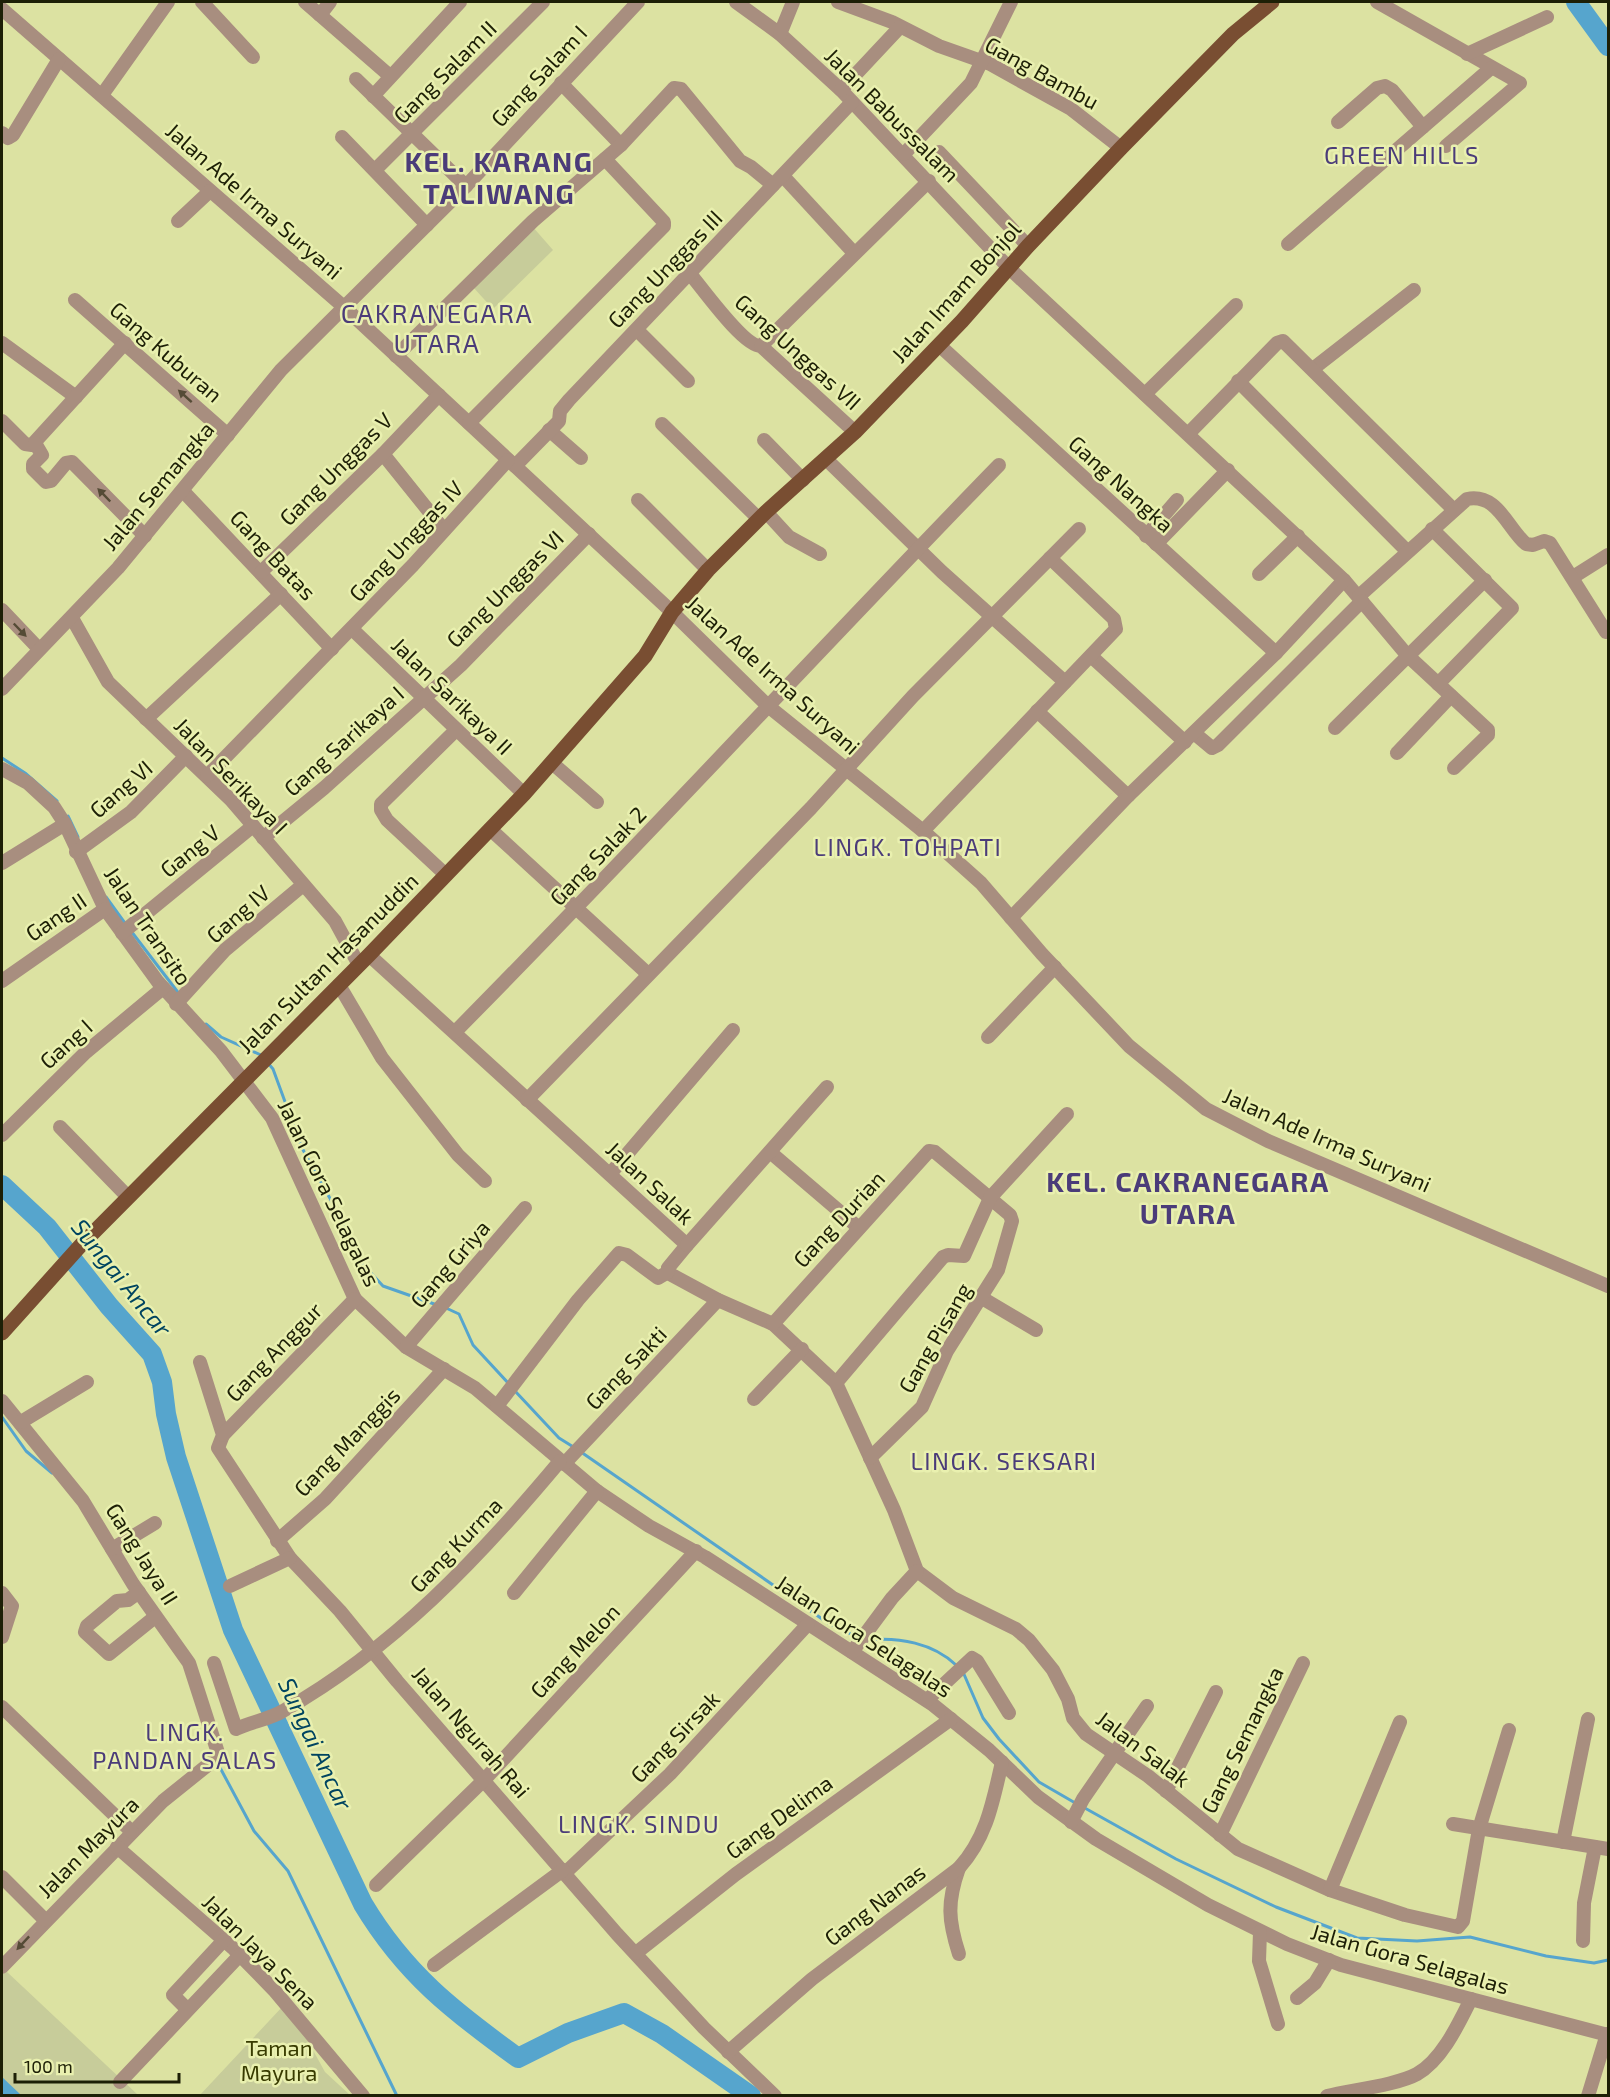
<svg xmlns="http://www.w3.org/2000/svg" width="1610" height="2097" font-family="'Exo 2',sans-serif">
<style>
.green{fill:#c7cc9a}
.water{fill:#56a5cd}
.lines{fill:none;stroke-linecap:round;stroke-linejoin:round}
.stream{stroke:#56a5cd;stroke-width:3}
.river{stroke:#56a5cd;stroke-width:20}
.minor{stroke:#a88e7f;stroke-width:14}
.major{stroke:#794e32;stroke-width:15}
.oneway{fill:#554b36}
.labels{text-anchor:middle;stroke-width:5;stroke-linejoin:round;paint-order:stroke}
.street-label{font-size:22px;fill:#1d1f06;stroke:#e9f0af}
.park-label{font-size:22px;fill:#383b00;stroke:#e9f0af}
.neighbourhood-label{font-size:24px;letter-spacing:1.5px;fill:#4b3c79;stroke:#e9f0af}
.water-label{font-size:24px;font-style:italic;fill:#004460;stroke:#e9f0af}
.quarter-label{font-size:26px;letter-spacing:1.5px;fill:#4b3c79;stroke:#e9f0af}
.district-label{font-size:28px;font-weight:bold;letter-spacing:1.5px;fill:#4b3c79;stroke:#e9f0af}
</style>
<rect width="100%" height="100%" fill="#dce2a2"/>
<g class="green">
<path d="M532,226l21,24 -60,59 -20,-22z"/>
<path d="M6,1971l132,124h-136v-120z"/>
<path d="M283,2006l15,17 27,49 25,23 -151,1z"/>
</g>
<path class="water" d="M2,2077l19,18h-19z"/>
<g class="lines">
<g class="stream">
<path d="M2,758l23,15 32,28"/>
<path d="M68,816l10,21"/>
<path d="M106,897l21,29"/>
<path d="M131,931l49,64"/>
<path d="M206,1024l15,13 40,18"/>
<path d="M267,1062l6,7 29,79 35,63 20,47 26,28 54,19"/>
<path d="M446,1308l13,6 14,31 36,39"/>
<path d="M515,1391l44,47 16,10"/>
<path d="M2,1417l24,34 26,22"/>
<path d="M581,1452l247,171 31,15"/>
<path d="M868,1640c31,-3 65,3 88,25"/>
<path d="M963,1672l20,46 16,21 40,43 38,22"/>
<path d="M217,1762l37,69 34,40 109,225"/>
<path d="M1083,1807l93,52 100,48 81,31 60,3 53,-4 76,19 48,7 14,-3"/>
</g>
<g class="river">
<path d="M1576,2l32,44"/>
<path d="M2,1185l45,42 62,79 43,48 10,28 4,32 10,43 57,173 130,274c42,70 90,107 155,154l50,-25 56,-20 38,21 89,62"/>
</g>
<g class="minor">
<path d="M202,2l51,55"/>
<path d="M305,2l85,74"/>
<path d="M736,2l44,32 61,56 167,177 336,313 63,75 81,75v5l-34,33"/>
<path d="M838,2l54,20 47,24 51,18 81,45 50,39"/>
<path d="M1377,2l143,81 -74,63"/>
<path d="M2,9l343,299 327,304 96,94 155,125 58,52 61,71 87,92 77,63 62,32 340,145"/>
<path d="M320,15l10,-13"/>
<path d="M780,34l13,-32"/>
<path d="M1467,54l80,-37"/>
<path d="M356,79l110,107"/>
<path d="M561,83l60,62"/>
<path d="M841,90l59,-63"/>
<path d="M102,95l66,-93"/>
<path d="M373,96l87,-94"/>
<path d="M1338,122l39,-34 8,-2 7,4 31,37"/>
<path d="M2,133l6,5 5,-3 46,-76"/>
<path d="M342,137l85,88"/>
<path d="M939,152l89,94"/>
<path d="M904,154l67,-71 40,-81"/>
<path d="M375,170l168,-168"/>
<path d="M783,176l71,77"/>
<path d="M178,221l32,-30"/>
<path d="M1288,244l203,-176"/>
<path d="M691,275c12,14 53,72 70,71l94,86"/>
<path d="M75,300l153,135"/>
<path d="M637,330l51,51"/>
<path d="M2,343l74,54"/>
<path d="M939,345l337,308"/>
<path d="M761,346l168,-165"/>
<path d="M396,356l137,-135 88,-76 53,-57 7,1 59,72 11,6 22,18"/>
<path d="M1314,368l100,-78"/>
<path d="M1238,381l169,170"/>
<path d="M1145,394l91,-89"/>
<path d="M2,421l23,23 7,1 93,-102"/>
<path d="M469,423l195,-197v-4l-59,-63"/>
<path d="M662,424l97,95"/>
<path d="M549,430l32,28"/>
<path d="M1189,433l88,-90 6,-2 171,169"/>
<path d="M764,440l39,40"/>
<path d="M35,443l7,12 -9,9v5l13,13 5,-1 15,-18 6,-1 73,74"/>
<path d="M383,454l61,76"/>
<path d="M827,460l115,112 123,110"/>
<path d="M515,466l44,-45 1,-10 9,-11 283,-298"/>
<path d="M183,491l149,158"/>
<path d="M638,500l70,70"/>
<path d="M766,512l23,25 31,17"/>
<path d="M1432,529l80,79 -74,76"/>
<path d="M1146,536l31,-36"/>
<path d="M1156,544l72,-74"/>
<path d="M261,572l122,-118 56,-59"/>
<path d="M1259,574l39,-38"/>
<path d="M1573,577l35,-22"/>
<path d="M1359,596l108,-97c31,-6 40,29 59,45l7,1 11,-4 6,2 56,89"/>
<path d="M2,610l37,39"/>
<path d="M72,618l36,64 123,118 104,121 24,44"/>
<path d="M352,629l172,165"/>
<path d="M1091,656l94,86"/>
<path d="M2,689l116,-121 163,-198 185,-184 172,-184"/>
<path d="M1037,711l91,85"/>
<path d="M146,719l135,-125"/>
<path d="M1335,728l150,-148"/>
<path d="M1194,733l18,15 6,-3 144,-144"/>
<path d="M1397,753l54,-57"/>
<path d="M552,763l45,39"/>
<path d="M2,769l26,14 26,24 11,17 40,85 53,73 63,69 51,67 83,181 51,48 69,41 122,103 52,35 56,31 227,147 57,46 49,47 58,42 112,66 79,39 54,21 267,70"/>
<path d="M207,776l206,-211 95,-105"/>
<path d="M490,829l158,145"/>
<path d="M923,831l193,-202 -2,-10 -64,-61"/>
<path d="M263,838l61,-50 137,-123 128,-131"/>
<path d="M76,852l55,-40 55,-56"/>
<path d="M2,863l63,-39"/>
<path d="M446,875l-59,-55 -6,-10v-6l75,-74"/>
<path d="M1011,918l117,-122 148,-143 68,-73"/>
<path d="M122,933l131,-107"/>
<path d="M369,955l318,290 -19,23 2,6 48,26 55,24 63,59 58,127 23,61 36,27 63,31 13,11 24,30 15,29 5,19 13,16 62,42 90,73 92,41 75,25 53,12 5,-6 16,-92 30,-99"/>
<path d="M2,981l103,-72"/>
<path d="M339,985l43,73 76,97 27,26"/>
<path d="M176,1004l49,-54 78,-65"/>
<path d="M455,1032c184,-186 361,-379 544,-567"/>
<path d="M988,1037l67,-70"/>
<path d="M527,1100l284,-292 102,-112 166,-167"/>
<path d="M60,1127l68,70"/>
<path d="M2,1135l84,-83 77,-64"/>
<path d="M770,1152l89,76"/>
<path d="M610,1174l123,-144"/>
<path d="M687,1245l140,-158"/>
<path d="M982,1298l54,32"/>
<path d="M773,1324l156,-173 6,1 75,63 2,6 -14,49 -51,81 -25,56 -52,51"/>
<path d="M406,1347l119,-139"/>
<path d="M200,1362l23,73 -5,13 72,110 50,53 57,70 220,253 87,94 71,68"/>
<path d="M836,1383l107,-126 5,-2 16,1 26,-58 77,-84"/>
<path d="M754,1399l48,-50"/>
<path d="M2,1401l81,100 50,83 56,79 30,93 -56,45 -161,166"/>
<path d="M497,1406l81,-106 41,-47 8,2 31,23 10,-6"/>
<path d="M21,1422l66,-40"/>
<path d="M223,1435l132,-136"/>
<path d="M564,1464l154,-164"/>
<path d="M277,1541l48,-42 119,-130"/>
<path d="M112,1549l43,-26"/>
<path d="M230,1586l60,-28"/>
<path d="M139,1592l-11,8 -11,1 -30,25 -2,6 24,22 46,-37"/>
<path d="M2,1593l10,13 -10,31"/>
<path d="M514,1593l83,-102"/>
<path d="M852,1652l40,-54 25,-27"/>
<path d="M214,1663l22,66c15,-7 34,-10 47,-18 111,-63 196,-153 277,-250"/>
<path d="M927,1700l45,-42 5,3 32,52"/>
<path d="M2,1707l130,125"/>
<path d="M1166,1791l50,-99"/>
<path d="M1071,1822l12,-23 64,-93"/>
<path d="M1453,1824l155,25"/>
<path d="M1220,1835l83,-172"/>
<path d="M1563,1842l25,-123"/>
<path d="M117,1847l117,102 40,41 89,106"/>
<path d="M959,1868c-12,34 -11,52 0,86"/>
<path d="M565,1873l105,-99 138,-150"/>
<path d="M2,1877l43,43"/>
<path d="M376,1885l109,-106 211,-228"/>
<path d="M1330,1890l70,-168"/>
<path d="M1260,1932l-1,29 19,63"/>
<path d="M1583,1941l1,-38 11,-56"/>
<path d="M636,1953l100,-79 215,-155"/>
<path d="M434,1965l129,-95"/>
<path d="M1297,1998l18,-15 14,-23"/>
<path d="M187,2009l-14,-14 51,-55"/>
<path d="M728,2052l84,-73 147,-111c28,-31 34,-67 43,-106"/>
<path d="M120,2082l120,-127"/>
<path d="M1327,2096c24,-6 70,-11 90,-22 25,-14 42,-51 54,-75"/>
<path d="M1588,2096l19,-62"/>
</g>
<path class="major" d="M2,1333l79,-88 288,-290 155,-161 121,-138 27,-44 36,-42 58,-58 89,-80 107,-111 66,-75 93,-98 112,-114 39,-32"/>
</g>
<defs><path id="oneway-solid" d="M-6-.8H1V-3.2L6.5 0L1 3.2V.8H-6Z" transform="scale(1.5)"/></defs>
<g class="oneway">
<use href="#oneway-solid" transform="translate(185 396) rotate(-138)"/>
<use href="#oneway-solid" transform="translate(104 495) rotate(-134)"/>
<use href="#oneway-solid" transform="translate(20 630) rotate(46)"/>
<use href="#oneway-solid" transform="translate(23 1943) rotate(133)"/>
</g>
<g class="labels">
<g class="street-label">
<text transform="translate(445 72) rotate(-45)" y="8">Gang Salam II</text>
<text transform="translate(1042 73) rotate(29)" y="8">Gang Bambu</text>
<text transform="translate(539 76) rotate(-47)" y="8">Gang Salam I</text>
<text transform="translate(892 115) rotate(45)" y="8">Jalan Babussalam</text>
<text transform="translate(254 201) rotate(41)" y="8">Jalan Ade Irma Suryani</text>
<text transform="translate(665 269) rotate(-46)" y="8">Gang Unggas III</text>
<text transform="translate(956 292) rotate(-48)" y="8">Jalan Imam Bonjol</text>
<text transform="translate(166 352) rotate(41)" y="8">Gang Kuburan</text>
<text transform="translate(798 352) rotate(42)" y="8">Gang Unggas VII</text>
<text transform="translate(336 469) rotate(-45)" y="8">Gang Unggas V</text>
<text transform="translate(1121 484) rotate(42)" y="8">Gang Nangka</text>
<text transform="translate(158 486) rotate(-50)" y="8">Jalan Semangka</text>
<text transform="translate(406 541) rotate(-47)" y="8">Gang Unggas IV</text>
<text transform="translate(273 555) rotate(47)" y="8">Gang Batas</text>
<text transform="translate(505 589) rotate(-45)" y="8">Gang Unggas VI</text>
<text transform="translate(773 675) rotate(42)" y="8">Jalan Ade Irma Suryani</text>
<text transform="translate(452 696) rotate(44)" y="8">Jalan Sarikaya II</text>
<text transform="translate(344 741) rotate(-42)" y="8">Gang Sarikaya I</text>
<text transform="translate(231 776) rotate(46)" y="8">Jalan Serikaya I</text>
<text transform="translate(121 789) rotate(-41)" y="8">Gang VI</text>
<text transform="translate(190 851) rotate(-39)" y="8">Gang V</text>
<text transform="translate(598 856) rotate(-46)" y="8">Gang Salak 2</text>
<text transform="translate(238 914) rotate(-41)" y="8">Gang IV</text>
<text transform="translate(56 917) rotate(-34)" y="8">Gang II</text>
<text transform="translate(148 926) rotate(56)" y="8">Jalan Transito</text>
<text transform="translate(328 963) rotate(-45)" y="8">Jalan Sultan Hasanuddin</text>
<text transform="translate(66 1044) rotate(-42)" y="8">Gang I</text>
<text transform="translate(1327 1140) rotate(24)" y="8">Jalan Ade Irma Suryani</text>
<text transform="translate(650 1183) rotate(43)" y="8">Jalan Salak</text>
<text transform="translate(329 1193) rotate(64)" y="8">Jalan Gora Selagalas</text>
<text transform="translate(839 1219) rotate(-47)" y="8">Gang Durian</text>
<text transform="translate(450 1264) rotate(-49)" y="8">Gang Griya</text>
<text transform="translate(935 1338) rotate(-60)" y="8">Gang Pisang</text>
<text transform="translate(274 1352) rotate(-46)" y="8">Gang Anggur</text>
<text transform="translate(626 1368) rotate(-46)" y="8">Gang Sakti</text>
<text transform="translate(347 1442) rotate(-46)" y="8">Gang Manggis</text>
<text transform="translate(456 1545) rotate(-46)" y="8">Gang Kurma</text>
<text transform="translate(142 1554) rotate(58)" y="8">Gang Jaya II</text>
<text transform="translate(864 1636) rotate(33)" y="8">Jalan Gora Selagalas</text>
<text transform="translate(575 1651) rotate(-47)" y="8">Gang Melon</text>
<text transform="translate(471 1732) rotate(49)" y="8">Jalan Ngurah Rai</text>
<text transform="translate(675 1737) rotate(-46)" y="8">Gang Sirsak</text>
<text transform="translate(1242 1740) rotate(-64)" y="8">Gang Semangka</text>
<text transform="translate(1143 1749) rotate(37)" y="8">Jalan Salak</text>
<text transform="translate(779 1817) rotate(-36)" y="8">Gang Delima</text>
<text transform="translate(88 1847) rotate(-45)" y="8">Jalan Mayura</text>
<text transform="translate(875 1905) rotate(-37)" y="8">Gang Nanas</text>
<text transform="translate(260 1952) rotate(45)" y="8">Jalan Jaya Sena</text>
<text transform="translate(1410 1959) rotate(16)" y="8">Jalan Gora Selagalas</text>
</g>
<g class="park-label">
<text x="279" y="2056">Taman<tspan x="279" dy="25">Mayura</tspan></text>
</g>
<g class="neighbourhood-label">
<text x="1402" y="164">GREEN HILLS</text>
<text x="908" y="856">LINGK. TOHPATI</text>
<text x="1004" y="1470">LINGK. SEKSARI</text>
<text x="185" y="1741">LINGK.<tspan x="185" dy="28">PANDAN SALAS</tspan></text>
<text x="639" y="1833">LINGK. SINDU</text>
</g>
<g class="water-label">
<text transform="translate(121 1278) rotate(51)" y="8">Sungai Ancar</text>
<text transform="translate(315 1744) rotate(65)" y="8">Sungai Ancar</text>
</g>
<g class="quarter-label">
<text x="437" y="323">CAKRANEGARA<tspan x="437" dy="30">UTARA</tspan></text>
</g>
<g class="district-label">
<text x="499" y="172">KEL. KARANG<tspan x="499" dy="32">TALIWANG</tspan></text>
<text x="1188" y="1192">KEL. CAKRANEGARA<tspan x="1188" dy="32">UTARA</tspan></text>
</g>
</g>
<rect width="1610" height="2097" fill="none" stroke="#1d1f06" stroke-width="6"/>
<path d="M15 2073v9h164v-9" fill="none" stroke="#1d1f06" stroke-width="3"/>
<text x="24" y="2073" font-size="18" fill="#1d1f06" stroke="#e9f0af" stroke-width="4.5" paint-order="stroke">100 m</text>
</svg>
